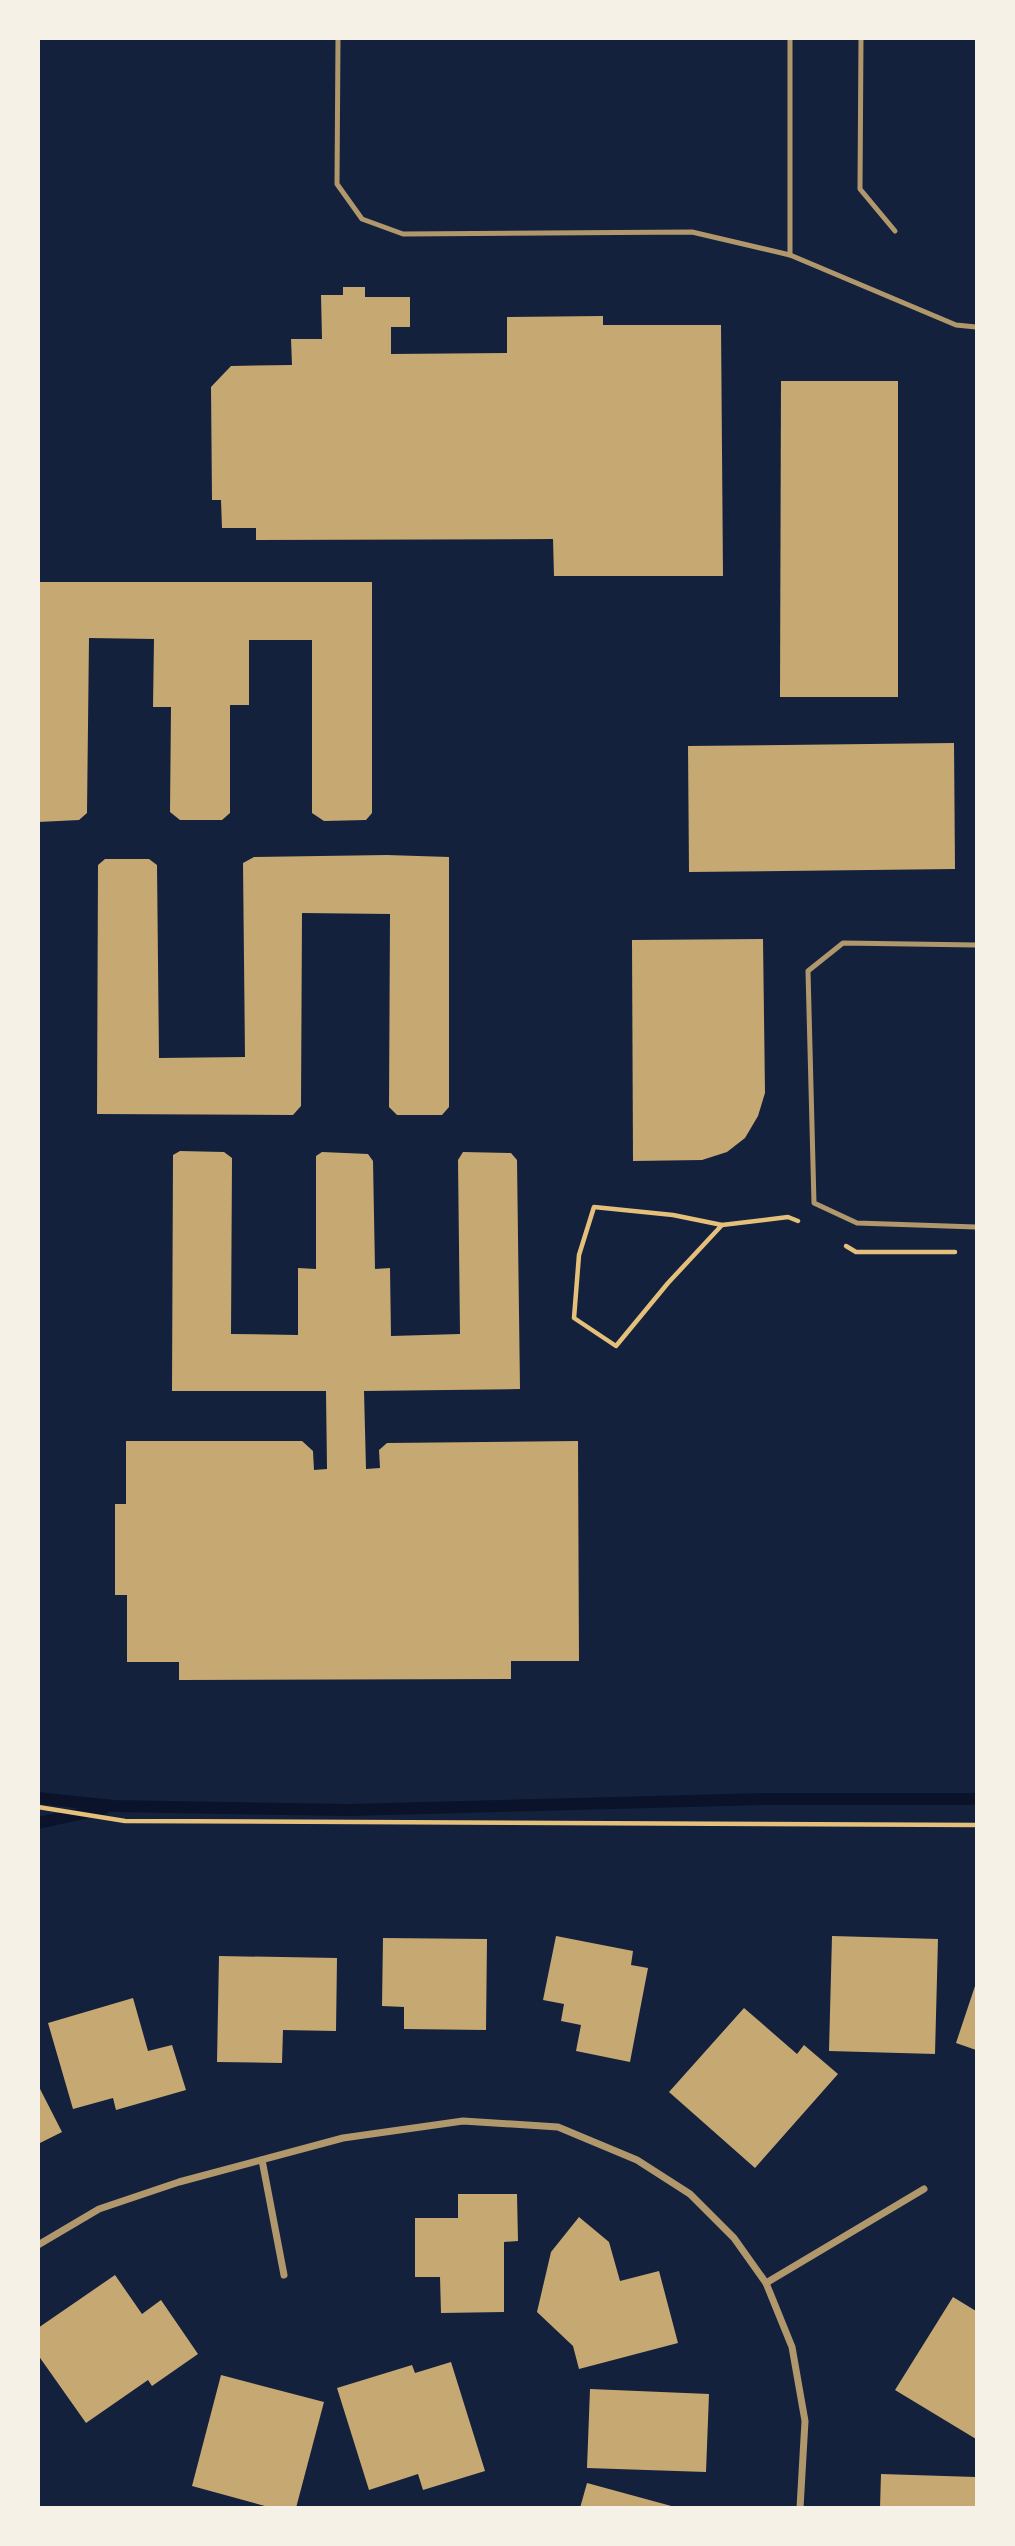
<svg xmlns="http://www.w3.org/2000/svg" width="1015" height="2546" font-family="Barlow,sans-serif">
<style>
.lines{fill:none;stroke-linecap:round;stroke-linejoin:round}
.stream{stroke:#0b132b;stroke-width:12}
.building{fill:#c6a872}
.path{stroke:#e5c07b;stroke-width:4.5}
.service{stroke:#b1986c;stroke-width:5}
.minor{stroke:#b1986c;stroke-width:7}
</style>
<rect width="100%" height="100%" fill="#14213d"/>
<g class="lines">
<g class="stream">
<path d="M38,1798l76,8 235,4 415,-11h212"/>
<path d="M38,1823l65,-14"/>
</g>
</g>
<g class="building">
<path d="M343,287h22v10h45v30h-19v27l116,-1v-36l96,-1v9h118l2,251h-169l-1,-37 -297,1v-12h-34l-1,-28h-9l-1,-113 20,-21 61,-1 -1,-26h31l-1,-44h22z"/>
<path d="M781,381h117v316h-118z"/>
<path d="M38,582h334v231l-6,7 -42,1 -12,-8v-173h-63v65h-19v108l-8,7h-42l-10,-8 1,-105h-18l1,-68 -65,-1 -2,175 -8,7 -41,2z"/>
<path d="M954,743l1,126 -266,3 -1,-126z"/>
<path d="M387,855l62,2v250l-7,8h-45l-8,-8 1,-193 -88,-1 -1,193 -8,9 -196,-1 1,-249 7,-6h44l8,6 2,193 86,-1 -2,-194 11,-6z"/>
<path d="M763,939l2,154 -7,23 -13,22 -18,14 -25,8 -69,1 -1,-221z"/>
<path d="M180,1151l44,1 8,6 -1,176 67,1v-67l18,1v-113l6,-4 46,2 5,7 2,108 15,-1 1,68 69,-2 -2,-174 5,-8 48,1 6,7 3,229 -156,2 2,78 14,-1 -1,-18 8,-7 191,-2 1,220h-68v18l-332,1v-18h-52v-67h-12v-91h11v-63h176l11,10 1,19 13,-1 -1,-78h-154l1,-236z"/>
<path d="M556,1936l77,15 -2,14 17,3 -18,94 -54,-11 5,-26 -20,-4 3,-17 -21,-4z"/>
<path d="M832,1936l106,3 -3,115 -106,-3z"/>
<path d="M383,1938l104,1 -1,91 -82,-1v-22l-22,-1z"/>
<path d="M219,1956l118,2 -1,73 -53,-1 -1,33 -65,-1z"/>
<path d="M976,1983v67l-20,-7z"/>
<path d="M133,1998l15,53 24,-6 14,45 -70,20 -3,-12 -40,11 -25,-86z"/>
<path d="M744,2008l53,46 7,-9 34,29 -83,94 -86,-76z"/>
<path d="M38,2085l24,47 -24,12z"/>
<path d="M458,2194h59l1,47 -14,1v70l-63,1 -1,-36h-25v-59h43z"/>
<path d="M579,2217l30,25 11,39 39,-10 19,72 -99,26 -6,-23 -36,-34 14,-60z"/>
<path d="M115,2275l27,39 19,-14 37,54 -46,32 -4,-6 -62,43 -48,-68v-27z"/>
<path d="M953,2297l23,14v128l-81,-49z"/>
<path d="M451,2362l34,109 -62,19 -5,-16 -49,16 -32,-102 75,-23 3,8z"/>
<path d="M221,2375l103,27 -28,106h-24l-80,-22z"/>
<path d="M590,2389l119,5 -3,78 -119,-4z"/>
<path d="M881,2474l95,3v31h-96z"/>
<path d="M587,2483l88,24v1h-95z"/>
</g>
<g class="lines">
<g class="path">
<path d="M722,1225l-54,58 -52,63 -42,-28 5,-63 15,-48 79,8 49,10 66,-8 10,4"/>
<path d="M846,1246l10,6h99"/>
<path d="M38,1807l87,14 851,4"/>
</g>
<g class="service">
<path d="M338,38l-1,146 25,35 41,15 289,-2 98,23 166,70 20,2"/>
<path d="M790,38v217"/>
<path d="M861,38l-1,151 35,42"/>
<path d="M976,945l-133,-2 -35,28 6,232 43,20 119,4"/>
</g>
<g class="minor">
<path d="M262,2160l22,115"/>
<path d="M38,2245l61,-36 80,-27 164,-44 120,-17 95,6 79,33 53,34 44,44 32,45 26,64 13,74 -5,87"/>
<path d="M766,2283l158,-94"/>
</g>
</g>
<rect width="1015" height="2546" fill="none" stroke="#f6f1e7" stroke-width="80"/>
</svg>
